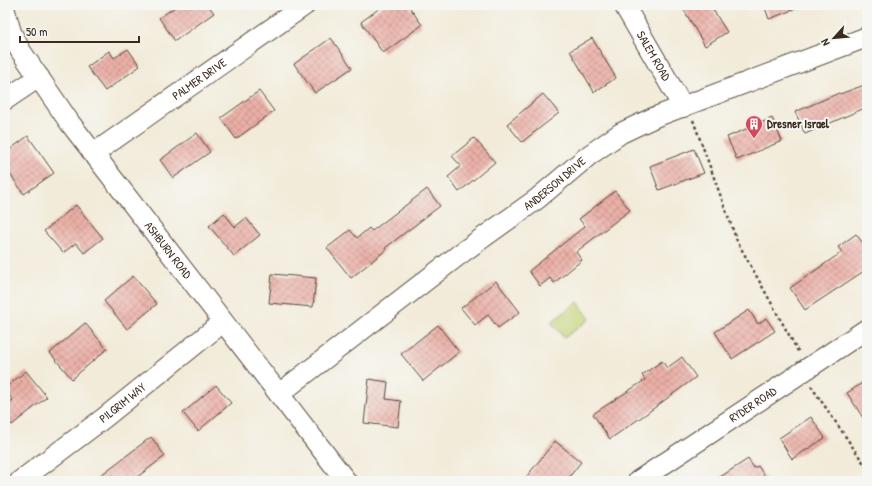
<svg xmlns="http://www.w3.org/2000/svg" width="872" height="486" font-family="'Patrick Hand',sans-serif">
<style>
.garden{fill:#c3d376;stroke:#7f7e4a}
.building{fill:url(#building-cross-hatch)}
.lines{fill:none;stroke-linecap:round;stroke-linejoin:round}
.minor-casing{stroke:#56473a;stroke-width:22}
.path{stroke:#56473a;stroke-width:2.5;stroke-dasharray:3 3;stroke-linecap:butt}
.minor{stroke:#fff;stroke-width:20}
.labels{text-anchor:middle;stroke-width:4;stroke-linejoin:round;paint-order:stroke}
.street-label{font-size:12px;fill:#3b2a1e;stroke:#f6f6f2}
.poi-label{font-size:12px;font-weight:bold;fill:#3b2a1e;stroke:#f6f6f2;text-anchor:start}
</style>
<defs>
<pattern id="building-cross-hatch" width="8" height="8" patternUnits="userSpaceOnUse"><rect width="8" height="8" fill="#ebb0a7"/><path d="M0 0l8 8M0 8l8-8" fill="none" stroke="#c08f87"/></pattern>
</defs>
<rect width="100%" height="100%" fill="#f6f6f2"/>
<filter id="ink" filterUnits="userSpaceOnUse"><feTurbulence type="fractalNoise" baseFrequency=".025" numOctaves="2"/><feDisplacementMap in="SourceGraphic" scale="8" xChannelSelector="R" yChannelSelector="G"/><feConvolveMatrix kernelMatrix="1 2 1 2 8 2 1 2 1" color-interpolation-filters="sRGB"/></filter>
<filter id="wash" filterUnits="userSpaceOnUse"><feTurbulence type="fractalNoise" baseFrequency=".012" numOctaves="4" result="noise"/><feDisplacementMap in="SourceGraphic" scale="16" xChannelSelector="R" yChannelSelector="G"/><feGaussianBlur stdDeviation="0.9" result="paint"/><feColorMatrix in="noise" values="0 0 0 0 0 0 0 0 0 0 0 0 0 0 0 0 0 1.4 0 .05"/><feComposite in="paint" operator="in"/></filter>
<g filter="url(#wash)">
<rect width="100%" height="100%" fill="#f2ebd9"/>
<path class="garden" d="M578,302l12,17 -26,19 -13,-16z"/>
<g id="blocks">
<g class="building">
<path d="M178,5h30l6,8 -39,28 -16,-23z"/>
<path d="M384,5h24l14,20 -39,28 -22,-31z"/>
<path d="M681,5h29l17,27 -22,14z"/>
<path d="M764,5h39v1l-34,13z"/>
<path d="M331,38l21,30 -37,25 -21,-29z"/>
<path d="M592,38l24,40 -22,14 -24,-41z"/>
<path d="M128,49l12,17 -35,25 -18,-24 22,-16 5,7z"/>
<path d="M867,84v23l-62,27 -10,-22 44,-19 1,1z"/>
<path d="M259,91l15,20 -38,28 -15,-21z"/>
<path d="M543,94l16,19 -37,29 -15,-18z"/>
<path d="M772,118l10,23 -45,19 -10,-23z"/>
<path d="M197,133l13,19 -37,26 -13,-18z"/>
<path d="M28,136l26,37 -30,21 -19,-27v-14z"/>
<path d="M474,138l21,24 -36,30 -11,-15 13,-11 -9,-10z"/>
<path d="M694,149l10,24 -45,17 -9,-24z"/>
<path d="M427,189l13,17 -55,42 1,2 -35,28 -24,-30 23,-18 7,8 12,-10 3,3z"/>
<path d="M615,191l15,19 -54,42 6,8 -28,23 -4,-5 -10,8 -11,-15 56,-45 -6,-7z"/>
<path d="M76,205l27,33 -19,15 -8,-10 -13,10 -19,-22z"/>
<path d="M224,213l11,14 11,-9 14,17 -26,21 -25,-30z"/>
<path d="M856,234l6,8 5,-4v31l-62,41 -15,-22 52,-36 -4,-5z"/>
<path d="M272,274l44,4 -3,29 -44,-4z"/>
<path d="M133,276l24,28 -30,25 -23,-28z"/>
<path d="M496,281l24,31 -22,16 -10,-13 -13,10 -14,-17z"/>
<path d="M749,310l9,14 8,-6 9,13 -43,28 -17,-27z"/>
<path d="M85,323l22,26 -35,30 -22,-26z"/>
<path d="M438,325l21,27 -36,29 -22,-27z"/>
<path d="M682,357l14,20 -50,37 -36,25 -17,-25 52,-34 -3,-5 20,-14 5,7z"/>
<path d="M26,371l21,26 -35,28 -7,-9v-10l8,-6 -8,-10v-2z"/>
<path d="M369,379l19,3 -2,17 15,2 -3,26 -34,-4z"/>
<path d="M867,380v44l-20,-31z"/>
<path d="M216,385l15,18 -33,28 -15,-18z"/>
<path d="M811,417l14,21 -33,21 -13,-21z"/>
<path d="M151,437l14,19 -33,25h-39z"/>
<path d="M555,441l26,21 -15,19h-43z"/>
<path d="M748,459l6,9 4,-2 10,15h-54z"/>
</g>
</g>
</g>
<g filter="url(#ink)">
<use href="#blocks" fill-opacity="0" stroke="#56473a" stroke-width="1"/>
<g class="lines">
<g class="minor-casing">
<g id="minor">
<path id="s1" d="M624,5l59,102"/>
<path id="s2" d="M5,11l6,21 9,18 50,73 276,358"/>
<path d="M5,100l34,-23"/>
<path id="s3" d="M93,154l212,-149"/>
<path id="s4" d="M279,394l181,-140 77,-55 51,-43 33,-23 34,-16 212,-80"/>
<path id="s5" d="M20,481l84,-63 119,-96"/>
<path id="s6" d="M638,481l229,-152"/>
</g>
</g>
<g class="path">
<path d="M693,120l44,121 62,112"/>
<path d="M811,386l56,82"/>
</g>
<use href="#minor" class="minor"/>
</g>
</g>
<defs>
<g id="building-pin" transform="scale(0.9)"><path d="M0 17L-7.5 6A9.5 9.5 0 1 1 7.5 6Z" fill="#d1495b" stroke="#f6f6f2"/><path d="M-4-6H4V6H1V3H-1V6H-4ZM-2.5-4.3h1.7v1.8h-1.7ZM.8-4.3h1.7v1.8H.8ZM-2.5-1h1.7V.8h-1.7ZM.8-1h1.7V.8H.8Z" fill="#fff"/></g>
</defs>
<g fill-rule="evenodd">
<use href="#building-pin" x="754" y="124"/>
</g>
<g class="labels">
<g class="street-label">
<text dy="4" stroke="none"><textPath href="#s1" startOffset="59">SALEM ROAD</textPath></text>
<text dy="4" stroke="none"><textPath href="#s3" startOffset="130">PALMER DRIVE</textPath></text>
<text dy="4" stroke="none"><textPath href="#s4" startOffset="347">ANDERSON DRIVE</textPath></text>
<text dy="4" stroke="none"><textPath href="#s2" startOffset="291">ASHBURN ROAD</textPath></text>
<text dy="4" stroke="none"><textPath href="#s5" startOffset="129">PILGRIM WAY</textPath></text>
<text dy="4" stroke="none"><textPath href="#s6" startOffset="138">RYDER ROAD</textPath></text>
</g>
<g class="poi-label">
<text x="767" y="128">Dresner Israel</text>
</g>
</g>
<rect width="872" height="486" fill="none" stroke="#f6f6f2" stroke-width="20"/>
<g transform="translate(834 38) rotate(243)" stroke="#f6f6f2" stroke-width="3" paint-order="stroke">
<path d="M0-3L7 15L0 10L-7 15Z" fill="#3b2a1e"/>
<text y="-6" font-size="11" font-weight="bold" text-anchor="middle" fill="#3b2a1e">N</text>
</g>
<path d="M20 36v6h119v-6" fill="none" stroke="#3b2a1e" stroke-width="2"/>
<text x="26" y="36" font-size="12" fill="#3b2a1e" stroke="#f6f6f2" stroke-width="3" paint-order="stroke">50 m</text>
</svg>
